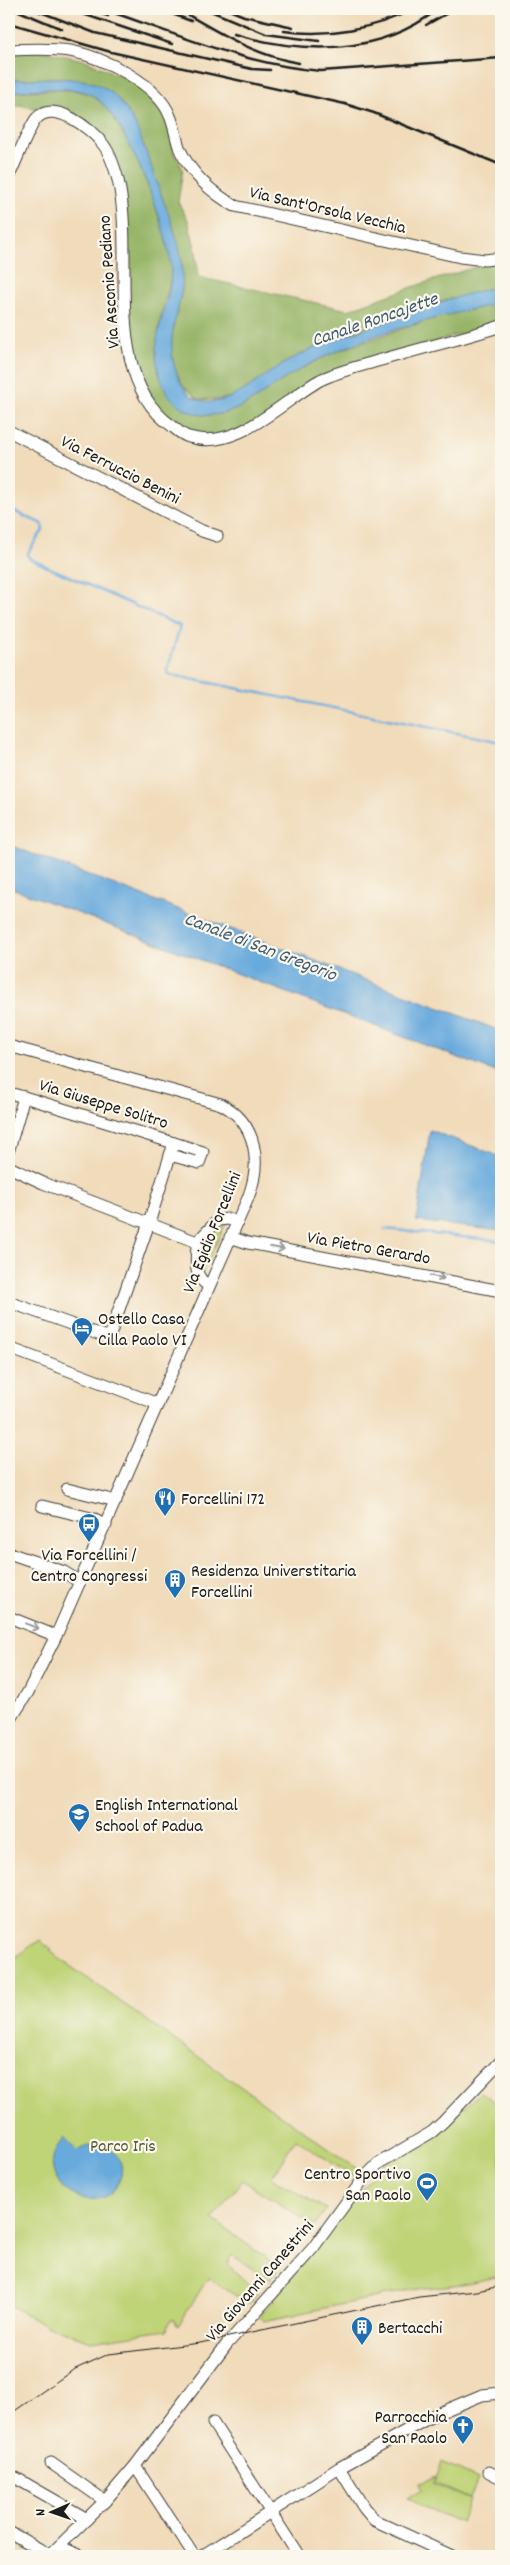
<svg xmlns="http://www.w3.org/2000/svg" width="510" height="2565" font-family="Dekko,sans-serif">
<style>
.green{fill:#bfd377;stroke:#6e784a}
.forest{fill:#97b568;stroke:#5a6842}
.water{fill:#69aadd;stroke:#42637c}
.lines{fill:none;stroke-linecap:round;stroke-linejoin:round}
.stream{stroke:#69aadd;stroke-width:2.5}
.minor-casing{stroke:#3c3934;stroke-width:13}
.minor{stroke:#fff;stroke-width:11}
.tram{stroke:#1c1c1c;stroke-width:1}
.rail{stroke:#1c1c1c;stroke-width:2.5}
.oneway{stroke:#999}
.labels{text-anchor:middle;stroke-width:4.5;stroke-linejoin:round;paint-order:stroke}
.street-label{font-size:18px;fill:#1c1c1c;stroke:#fbf7ec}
.poi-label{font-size:18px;fill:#1c1c1c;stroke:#fbf7ec;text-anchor:start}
.park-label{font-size:18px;fill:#555c3c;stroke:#fbf7ec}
.water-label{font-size:19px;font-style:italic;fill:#3f5c73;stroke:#fbf7ec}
</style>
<rect width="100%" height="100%" fill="#fbf7ec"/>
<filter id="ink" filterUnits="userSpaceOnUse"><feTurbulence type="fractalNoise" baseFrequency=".02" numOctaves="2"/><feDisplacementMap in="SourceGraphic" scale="10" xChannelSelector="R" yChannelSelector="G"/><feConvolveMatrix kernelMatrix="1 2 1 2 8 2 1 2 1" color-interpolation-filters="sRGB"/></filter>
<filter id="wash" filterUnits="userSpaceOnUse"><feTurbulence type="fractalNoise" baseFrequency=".0096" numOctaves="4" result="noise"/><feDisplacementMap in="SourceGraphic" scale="20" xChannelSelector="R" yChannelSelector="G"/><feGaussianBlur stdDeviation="1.12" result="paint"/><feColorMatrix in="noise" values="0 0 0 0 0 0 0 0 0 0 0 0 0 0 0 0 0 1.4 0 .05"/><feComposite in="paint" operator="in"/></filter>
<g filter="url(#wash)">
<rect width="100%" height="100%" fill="#f0dbba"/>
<g class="green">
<path d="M220,1223h6l-23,50 -3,-2 1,-28z"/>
<path d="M40,1940l20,19 300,212 -8,5 -56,-37 -25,39 55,31 -11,17 -73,-46 -30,39 68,49 -11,12 -37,-25 -5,9 31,29 -9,11 -41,-26 -30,48 -5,-7 -5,4 -1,7 -76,11 -44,-15 -38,-21v-344z"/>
<path d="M481,2092l20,14v170l-39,8 -52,6 -146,31 -4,-4 112,-141 11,-11 68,-45z"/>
<path d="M442,2463l36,16 -8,19 -36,-16z"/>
<path d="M435,2475l-3,8 38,16 -9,24 -54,-24 14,-9 -2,-7z"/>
</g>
<g class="forest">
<path d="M41,51l44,9 39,18 21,11 24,27 5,38 9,15 -5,33 10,18 8,31 2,26 150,33 67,-24 86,-27v27l-66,17 -107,38 -46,24 -43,30 -20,5 -21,-1 -16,-14 -9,-21 -2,-16 1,-18 10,-41 -5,-46 -45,-123 -23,-29 -23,-10 -32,-3 -45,2v-26z"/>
<path d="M49,90c17,0 34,-2 48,9 30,22 74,136 74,172 0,16 -7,29 -10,45 -6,29 -6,63 14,86l67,5 56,-37 34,-17 105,-36 64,-14v19l-144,43 -111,64 -28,9 -30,-3 -30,-20 -21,-37 -9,-33 -2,-109 -20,-93 -51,-34h-17l-18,-4 -11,4v-17z"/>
</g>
<g class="water">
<path d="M54,78c19,1 38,1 54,12 11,8 22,24 28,36 8,19 15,40 22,60 9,25 22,53 24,80 5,42 -22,65 -4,111 4,8 10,19 19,22 29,11 56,-16 78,-30 33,-22 70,-33 107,-46 40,-14 78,-29 119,-37v17c-73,16 -150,34 -215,75 -26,17 -49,39 -83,37 -13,-1 -24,-8 -33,-18 -5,-6 -7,-13 -10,-20 -13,-42 11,-68 11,-107 -1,-37 -46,-159 -81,-176 -20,-9 -60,-4 -81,-2v-12z"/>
<path d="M9,845l492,186v43l-492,-187z"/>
<path d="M430,1130l71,27v74l-85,-10z"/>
<path d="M64,2138l13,13c21,-14 52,1 43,28 -17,47 -97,4 -56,-41z"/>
</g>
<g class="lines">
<g class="stream">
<path d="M9,509l33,15 1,6 -16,24 3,5 150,67 -13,46 4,3 330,67"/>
<path d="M385,1229l116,12"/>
</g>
</g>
</g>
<g filter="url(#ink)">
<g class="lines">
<g class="minor-casing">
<g id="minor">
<path d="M9,50c20,-1 41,-2 61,1 33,6 88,33 100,65 5,11 6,25 11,36 12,24 31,41 54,54l225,51 25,3 16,-2"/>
<path d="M9,176c6,-12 21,-52 28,-58 18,-18 54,11 65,25 8,9 13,26 16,37 18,75 -18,196 54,246 5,4 11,10 17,11 48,15 92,-35 131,-57 19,-9 41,-14 61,-20 40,-12 81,-21 120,-34"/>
<path d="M9,431l193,100 15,5"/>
<path d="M9,1046l212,58c36,19 41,58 27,94l-192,438 -28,56 -19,30"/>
<path d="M9,1093l15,4"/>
<path d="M9,1149l15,-52 150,46 -25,80 -40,115 -100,-36"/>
<path d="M170,1155l29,8 4,-11 -29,-9"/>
<path d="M9,1167l34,16 154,59"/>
<path d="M230,1237l18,6 253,48"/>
<path d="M208,1285c-16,-8 -11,-27 -11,-43l21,-22 11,-1 8,3"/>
<path d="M9,1348l149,56"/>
<path d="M67,1489l49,12"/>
<path d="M42,1506l53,13 11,6"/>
<path d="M9,1553l55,19 16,10"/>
<path d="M9,1617l47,19"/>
<path d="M213,2423l86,133"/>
<path d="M51,2463l54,38"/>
<path d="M135,2466l59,90"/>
<path d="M339,2468l25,40 10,12 78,36"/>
<path d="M489,2472l12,6"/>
<path d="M9,2474l78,45"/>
<path d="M9,2532l41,23"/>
<path d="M60,2547l22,9"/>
<path d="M49,2556l56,-55 30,-35 92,-122 86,-96 51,-70 15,-15 53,-31 11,-10 58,-61"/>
<path d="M202,2556l137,-88 95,-53 48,-20 19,-2"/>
</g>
</g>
<use href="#minor" class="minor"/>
<path class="tram" d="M9,2415l64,-45 36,-16 91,-11 219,-46 58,-6 24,-5"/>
<g class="rail">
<path d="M14,9l48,20"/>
<path d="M33,9l62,24 157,36 18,1"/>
<path d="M68,9l104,35"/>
<path d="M86,9l22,7"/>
<path d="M103,9c71,24 142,56 218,62l180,-13"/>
<path d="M159,9l32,12"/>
<path d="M178,9c38,22 77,47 121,54"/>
<path d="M206,9l60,25 53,7"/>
<path d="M227,9l17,7 49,11"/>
<path d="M9,23l102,29 234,52 29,9 127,52"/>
<path d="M426,25l29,-16"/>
<path d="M284,31c42,6 91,-2 129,-22"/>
<path d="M234,34c69,20 145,22 204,-25"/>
</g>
</g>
<defs><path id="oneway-shaft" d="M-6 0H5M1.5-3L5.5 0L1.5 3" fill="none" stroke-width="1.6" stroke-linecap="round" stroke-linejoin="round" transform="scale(1.25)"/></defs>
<g class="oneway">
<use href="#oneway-shaft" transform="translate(277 1248) rotate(10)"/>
<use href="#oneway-shaft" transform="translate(437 1277) rotate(11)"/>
<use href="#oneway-shaft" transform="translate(32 1626) rotate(21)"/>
</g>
</g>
<defs>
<g id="hotel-pin" transform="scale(1.125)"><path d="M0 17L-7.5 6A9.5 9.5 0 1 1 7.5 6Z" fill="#1f6fb2" stroke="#fbf7ec"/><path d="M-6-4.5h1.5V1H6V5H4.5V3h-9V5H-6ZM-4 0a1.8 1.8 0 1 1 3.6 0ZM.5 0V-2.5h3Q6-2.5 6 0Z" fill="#fff"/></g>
<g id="restaurant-pin" transform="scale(1.125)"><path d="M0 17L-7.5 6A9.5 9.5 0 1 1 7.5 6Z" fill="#1f6fb2" stroke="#fbf7ec"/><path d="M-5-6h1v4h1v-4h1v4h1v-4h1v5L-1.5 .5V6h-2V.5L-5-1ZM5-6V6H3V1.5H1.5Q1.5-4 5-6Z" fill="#fff"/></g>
<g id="bus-pin" transform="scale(1.125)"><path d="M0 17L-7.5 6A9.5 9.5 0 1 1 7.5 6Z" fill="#1f6fb2" stroke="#fbf7ec"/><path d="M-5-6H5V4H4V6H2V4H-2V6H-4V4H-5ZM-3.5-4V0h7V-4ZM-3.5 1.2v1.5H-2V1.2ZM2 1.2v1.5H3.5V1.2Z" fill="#fff"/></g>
<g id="building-pin" transform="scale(1.125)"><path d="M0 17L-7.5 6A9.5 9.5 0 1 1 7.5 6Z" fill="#1f6fb2" stroke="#fbf7ec"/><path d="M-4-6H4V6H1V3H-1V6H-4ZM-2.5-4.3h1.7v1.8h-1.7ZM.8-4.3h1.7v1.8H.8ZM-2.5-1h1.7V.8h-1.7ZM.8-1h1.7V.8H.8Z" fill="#fff"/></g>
<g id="school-pin" transform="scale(1.125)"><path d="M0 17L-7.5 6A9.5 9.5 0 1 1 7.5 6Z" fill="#1f6fb2" stroke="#fbf7ec"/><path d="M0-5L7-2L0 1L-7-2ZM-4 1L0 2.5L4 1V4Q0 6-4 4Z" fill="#fff"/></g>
<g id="stadium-pin" transform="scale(1.125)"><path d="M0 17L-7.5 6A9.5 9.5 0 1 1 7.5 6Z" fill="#1f6fb2" stroke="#fbf7ec"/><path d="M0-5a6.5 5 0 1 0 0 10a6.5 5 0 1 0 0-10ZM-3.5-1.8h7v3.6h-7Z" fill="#fff"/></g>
<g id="church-pin" transform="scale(1.125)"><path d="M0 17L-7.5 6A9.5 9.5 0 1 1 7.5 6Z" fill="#1f6fb2" stroke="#fbf7ec"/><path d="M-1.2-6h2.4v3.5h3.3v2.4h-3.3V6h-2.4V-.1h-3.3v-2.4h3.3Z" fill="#fff"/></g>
</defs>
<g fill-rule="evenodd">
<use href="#hotel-pin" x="82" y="1328"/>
<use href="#restaurant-pin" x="165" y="1498"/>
<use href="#bus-pin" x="89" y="1524"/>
<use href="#building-pin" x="175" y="1580"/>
<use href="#school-pin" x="79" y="1814"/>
<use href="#stadium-pin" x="427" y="2183"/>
<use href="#building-pin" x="362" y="2327"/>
<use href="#church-pin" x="463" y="2426"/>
</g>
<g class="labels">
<g class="street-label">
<text transform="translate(328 209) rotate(13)" y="6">Via Sant'Orsola Vecchia</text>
<text transform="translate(108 282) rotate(-94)" y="6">Via Asconio Pediano</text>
<text transform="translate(121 469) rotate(27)" y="6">Via Ferruccio Benini</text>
<text transform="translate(104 1103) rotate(17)" y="6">Via Giuseppe Solitro</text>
<text transform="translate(211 1232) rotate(-68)" y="6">Via Egidio Forcellini</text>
<text transform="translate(369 1247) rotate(10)" y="6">Via Pietro Gerardo</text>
<text transform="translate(259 2280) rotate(-49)" y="6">Via Giovanni Canestrini</text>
</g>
<g class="poi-label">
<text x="98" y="1324">Ostello Casa<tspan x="98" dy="21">Cilla Paolo VI</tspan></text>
<text x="181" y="1504">Forcellini 172</text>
<text x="89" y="1560" text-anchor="middle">Via Forcellini /<tspan x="89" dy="21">Centro Congressi</tspan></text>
<text x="191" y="1576">Residenza Universtitaria<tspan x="191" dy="21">Forcellini</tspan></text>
<text x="95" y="1810">English International<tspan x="95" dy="21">School of Padua</tspan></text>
<text x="411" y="2179" text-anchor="end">Centro Sportivo<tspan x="411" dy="21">San Paolo</tspan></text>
<text x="378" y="2333">Bertacchi</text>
<text x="447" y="2422" text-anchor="end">Parrocchia<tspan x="447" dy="21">San Paolo</tspan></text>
</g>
<g class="park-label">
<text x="123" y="2151">Parco Iris</text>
</g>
<g class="water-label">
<text transform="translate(374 318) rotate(-19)" y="7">Canale Roncajette</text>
<text transform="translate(261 945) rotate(21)" y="7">Canale di San Gregorio</text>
</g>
</g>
<rect width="510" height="2565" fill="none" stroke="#fbf7ec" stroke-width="30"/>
<g transform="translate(52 2512) rotate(268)" stroke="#fbf7ec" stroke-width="4" paint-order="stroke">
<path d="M0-4L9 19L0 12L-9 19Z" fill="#1c1c1c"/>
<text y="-8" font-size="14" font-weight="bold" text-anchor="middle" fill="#1c1c1c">N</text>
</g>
</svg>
